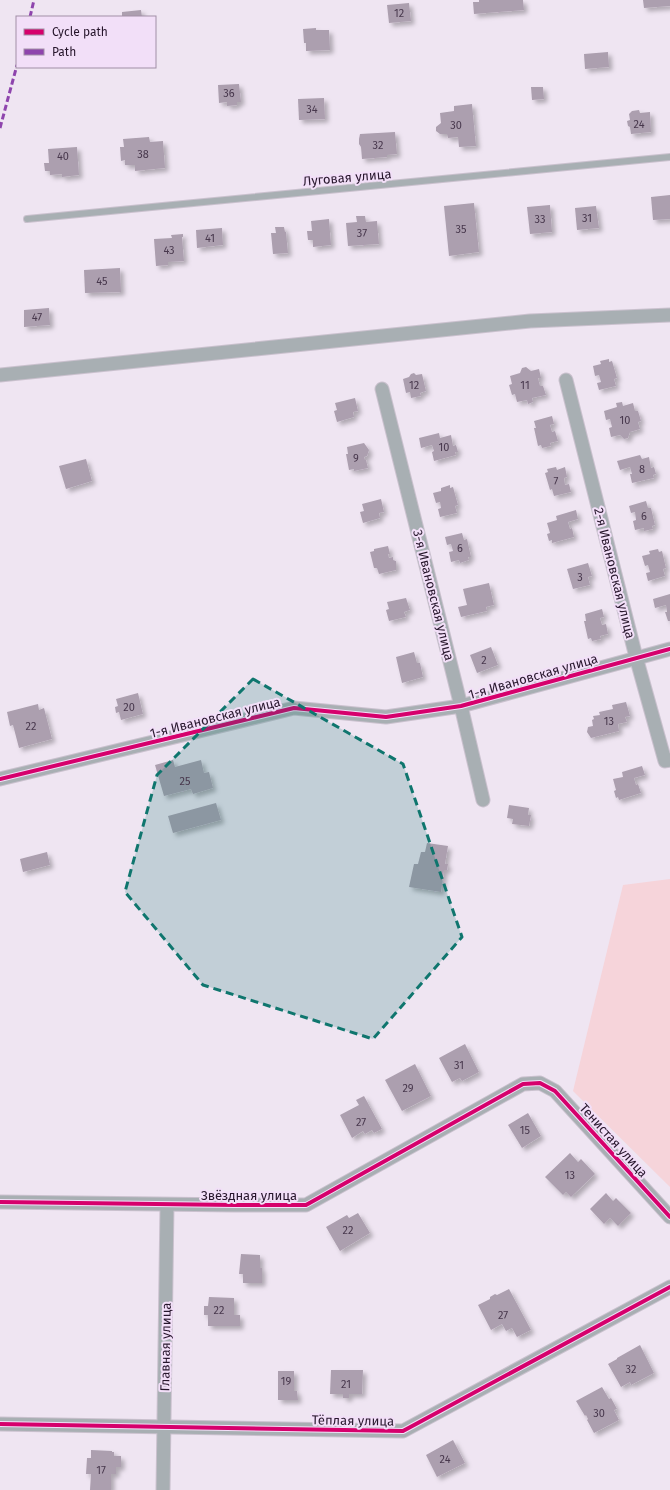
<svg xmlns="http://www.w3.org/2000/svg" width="670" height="1490" font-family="'Fira Sans',sans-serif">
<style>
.green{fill:#f6d4da}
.building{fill:#ac9faf;filter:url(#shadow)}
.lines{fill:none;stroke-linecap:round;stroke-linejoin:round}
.lane-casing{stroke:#cac1ce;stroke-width:8}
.street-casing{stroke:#cac1ce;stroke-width:15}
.lane{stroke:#a8afb3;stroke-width:6}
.street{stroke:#a8afb3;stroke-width:13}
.quiet{stroke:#8e44ad;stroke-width:3;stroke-dasharray:6 3;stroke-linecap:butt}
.cycleway-casing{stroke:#f2dff8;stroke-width:6}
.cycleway{stroke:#d6006c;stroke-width:4}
.marked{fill:#0f766e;fill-opacity:0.2;stroke:#0f766e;stroke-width:3;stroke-dasharray:8 5;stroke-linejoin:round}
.labels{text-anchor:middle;stroke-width:4;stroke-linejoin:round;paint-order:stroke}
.number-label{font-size:11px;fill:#48384d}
.street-label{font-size:13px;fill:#27162c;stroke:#f2dff8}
</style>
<defs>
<filter id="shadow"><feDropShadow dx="3.5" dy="3.5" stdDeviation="2" flood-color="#0004"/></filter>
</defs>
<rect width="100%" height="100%" fill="#efe5f2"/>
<path class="green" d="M670,879v308l-97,-96 50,-206z"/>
<g class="building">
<path d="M479,0h44l1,10 -50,4 -1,-12h6z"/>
<path d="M643,0h27v6l-26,2z"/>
<path d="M409,3l2,18 -22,2 -2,-18z"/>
<path d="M141,10l1,7h-20v-5z"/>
<path d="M316,28v2h13l1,20 -24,1v-8h-2l-1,-14z"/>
<path d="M608,52l1,15 -24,2 -1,-15z"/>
<path d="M239,84l2,18h-4v3l-10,1v-4l-8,1 -1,-18z"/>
<path d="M531,87h12l1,12 -12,1z"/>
<path d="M324,98l1,21 -26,1 -1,-21z"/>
<path d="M472,104l4,42 -17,1 -1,-10 -10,1 -1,-4h-7l-4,-3v-4l5,-4 -1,-10 14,-2v-5z"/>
<path d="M639,110l1,3 10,-1 1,20 -20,2 -1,-7 -2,-1 -1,-5 3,-1 -1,-6 3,-3z"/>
<path d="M395,132l2,22 -10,1v2l-25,2 -1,-12 -2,-3v-5l1,-5z"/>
<path d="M149,137l1,5 13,-1 2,27 -30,3v-6h-10v-5l-4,1 -1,-14h4l-1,-8z"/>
<path d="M77,147l2,28 -17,2v-3l-12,1v-4h-5l-1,-8h5l-1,-14z"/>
<path d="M670,195v24l-17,1 -2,-23z"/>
<path d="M474,203l5,49 -30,4 -5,-50z"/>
<path d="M550,205l2,27 -22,2 -3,-27z"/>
<path d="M596,206l3,22 -22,2 -2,-22z"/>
<path d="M356,216h9l1,6 11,-1 2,23 -31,2 -2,-23 11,-1z"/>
<path d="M329,219l2,26 -18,2v-7h-5l-1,-9h5l-1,-10z"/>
<path d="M275,227h9l1,5h1l2,21 -15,1 -2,-21h5z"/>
<path d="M222,228l1,17 -26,3 -1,-18z"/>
<path d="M183,234v3h-1l2,24 -16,1v3l-12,1 -2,-27 18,-1 -1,-3z"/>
<path d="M120,268l1,24 -36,1 -1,-23z"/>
<path d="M49,308l1,17 -26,2v-17z"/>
<path d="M609,359v3l3,-1 5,17 -3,1 2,7 -17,4 -2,-7 4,-1 -2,-7 -4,1 -2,-10 8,-2 -1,-3z"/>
<path d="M526,367l5,4 8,-2 2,9h-3l2,8h3l3,9 -14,3 1,4 -5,2 -1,-4 -10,2 -2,-8 -3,1 -3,-10 3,-1 -2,-8 10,-3 2,-5z"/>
<path d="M414,373l2,2 6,-1 4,17 -6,2 1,3 -10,2 -1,-6 -4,1 -3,-14 6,-2 2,-3z"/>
<path d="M355,398l3,13 -5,1 1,5 -17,5 -3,-11 3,-1 -2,-7z"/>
<path d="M622,402l1,4 10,-3 2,8h3l3,10 -3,1 2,7 -10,3 -2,6 -4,1 -4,-4 -9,2 -2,-9 3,-1 -2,-8 -4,1 -2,-9 13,-4 -1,-4z"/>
<path d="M552,416l2,8 -4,1 2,7 3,-1 3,10 -8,2 1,3 -9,2 -1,-3 -3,1 -4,-18h2l-2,-7z"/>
<path d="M439,433l1,5 11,-3 2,11 3,-1 2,7h-3l1,3 -22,6 -2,-9 2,-1 -2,-6 -11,3 -2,-10z"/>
<path d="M364,443l5,7 -2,6 -3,1 1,3h1l2,8 -14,3v-2l-5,1 -3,-16h2l-1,-7z"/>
<path d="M640,455l2,4 7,-2 2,11 3,-1 2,7 -3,1 1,3 -22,5 -2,-9h2l-2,-7 -10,3 -3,-9z"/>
<path d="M86,459l6,22 -26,8 -7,-23z"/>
<path d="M556,467l1,3 8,-3 2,10 -3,1 1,7 4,-1 2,8 -17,4 -2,-7 -2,1 -5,-17 3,-1 -1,-3z"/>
<path d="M450,485v3l3,-1 5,18 -3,1 2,7 -17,4 -2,-8 3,-1 -1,-6 -4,1 -3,-10 8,-2v-3z"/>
<path d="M381,499l3,13 -5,1 1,5 -17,5 -3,-11 4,-1 -2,-7z"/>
<path d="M646,501l2,7h3l4,17 -3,1 1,3 -9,2v-3l-9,2 -2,-9 3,-1 -1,-8 -4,1 -2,-7z"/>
<path d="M576,510l2,9 -10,3 2,7 2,-1 2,9 -22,6v-3l-3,1 -2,-7 3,-1 -3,-10 10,-3 -1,-4z"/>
<path d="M462,533l2,7 3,-1 4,18h-3l1,3 -9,3 -1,-3 -8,2 -2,-10 4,-1 -2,-7 -4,1 -2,-8z"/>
<path d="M388,546l2,8h-2l1,4 4,-1v3l3,1v9l-17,4 -2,-6h-3l-4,-16 4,-1v-2z"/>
<path d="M658,549l1,3 3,-1 4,17 -3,1 2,7 -17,5 -2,-8 4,-1 -2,-7 -3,1 -3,-10 8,-2 -1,-3z"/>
<path d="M588,563l4,13 -4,1 2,8 -17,4 -6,-20z"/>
<path d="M489,583l5,22 -8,2 1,4 -26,6 -3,-10 9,-2 -4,-16z"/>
<path d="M670,594v27h-2l-3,-9h2l-1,-7 -11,3 -2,-9z"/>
<path d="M406,598l4,12 -6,2 2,5 -17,4 -3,-11 3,-1 -2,-7z"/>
<path d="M602,609l2,8 -4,1 2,7 4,-1 2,10 -8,2 1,3 -9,2 -1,-3 -3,1 -4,-18h2l-1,-7z"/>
<path d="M491,647l7,18 -21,8 -7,-18z"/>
<path d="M414,652l3,11h3l3,14 -21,6 -6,-26z"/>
<path d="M138,693l5,21 -22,6 -2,-8 -3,1 -1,-6 3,-1 -2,-7z"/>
<path d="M626,702l4,14 -5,1 2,5 -9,2 1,7 -28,7 -4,-6 1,-5 5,-1 -1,-6 2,-1 -1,-3 7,-1 -1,-3 14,-3 -1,-4z"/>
<path d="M38,704l1,6 5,-2 8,31 -33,9 -6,-23 -3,1 -3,-14z"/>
<path d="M173,760l2,7 26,-7 3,13 5,-1 4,16 -20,6 -2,-5 -27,7 -9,-31z"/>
<path d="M642,766l3,9 -11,3 2,7 2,-1 3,9 -22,7 -1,-3 -2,1 -2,-7 2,-1 -3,-11 10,-2 -1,-5z"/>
<path d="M216,803l5,17 -48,13 -5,-17z"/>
<path d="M509,805l20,3 -1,7h3l-2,11 -17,-2 1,-5 -6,-1z"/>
<path d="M427,843l21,3 -3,18h3l-1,6h-3l-3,22 -32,-5 5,-23h4l3,-12h4z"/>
<path d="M47,852l3,13 -27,7 -3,-13z"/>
<path d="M465,1044l14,28 -17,9 -2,-3 -8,4 -13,-24z"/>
<path d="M415,1064l16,32 -29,15 -17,-31z"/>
<path d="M364,1096l18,33 -8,4 -2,-3 -7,4 -2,-3 -11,7 -12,-23 19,-10 -3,-5z"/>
<path d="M528,1113l13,23 -19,12 -14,-23z"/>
<path d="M570,1153l8,9 3,-3 14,15 -24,23 -5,-5 -3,3 -18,-18z"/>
<path d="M606,1193l7,8 3,-3 15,15 -13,13 -8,-8 -6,6 -14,-15z"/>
<path d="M358,1213l12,20 -30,18 -14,-24 21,-12 2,3z"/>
<path d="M241,1254l19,1v13h2v15h-19v-9h-4z"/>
<path d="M509,1289l22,41 -14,7 -5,-9 -6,3 -4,-7 -11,6 -13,-25 12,-6v-2l5,-3 2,1z"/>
<path d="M209,1297l25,1v17h6v11h-32v-11h-4v-9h4z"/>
<path d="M640,1345l14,28 -23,12 -1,-3 -9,5 -13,-23 9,-5v-1z"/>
<path d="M331,1370h32l-1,24h-13v4h-6v-4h-13z"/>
<path d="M278,1371h16v20h3l1,9h-20z"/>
<path d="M602,1387l7,12 2,-1 6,11 -3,1 5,10 -25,13 -7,-13 1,-1 -2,-4 -1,1 -9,-15z"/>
<path d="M453,1440l12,23 -28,14 -11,-22z"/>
<path d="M91,1450l21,1v1h2v4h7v11h-5v7h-5v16h-21l1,-16h-5l1,-16h4z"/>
</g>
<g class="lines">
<g class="lane-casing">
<path id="lane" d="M27,219l643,-62"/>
</g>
<g class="street-casing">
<g id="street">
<path d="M0,375l530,-54 140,-6"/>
<path d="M566,380l70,277 29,104 5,-1"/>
<path d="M382,389l79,317 22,94"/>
<path d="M0,779l294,-71 92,9 75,-11 209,-57"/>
<path d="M0,1202l234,3h72l217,-121 17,-1 15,8 115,126"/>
<path d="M0,1424l403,7 267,-144"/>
<path d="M163,1490l4,-285"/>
</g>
</g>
<use href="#lane" class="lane"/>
<use href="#street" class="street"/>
<g class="quiet">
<path d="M30,17l4,-17"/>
<path d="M0,128l17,-63"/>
</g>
<g class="cycleway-casing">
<g id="cycleway">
<path d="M0,779l294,-71 92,9 75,-11 209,-57"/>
<path d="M0,1202l234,3h72l217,-121 17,-1 15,8 115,126"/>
<path d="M0,1424l403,7 267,-144"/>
</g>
</g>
<use href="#cycleway" class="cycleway"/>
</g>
<path class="marked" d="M253,679l150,85 59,173 -89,102 -170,-54 -78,-93 32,-117z"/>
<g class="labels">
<g class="number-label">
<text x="399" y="17">12</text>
<text x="229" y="97">36</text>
<text x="312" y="113">34</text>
<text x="639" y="128">24</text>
<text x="456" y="129">30</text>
<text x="378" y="149">32</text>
<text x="143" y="158">38</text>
<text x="63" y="160">40</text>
<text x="587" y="222">31</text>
<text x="540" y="223">33</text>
<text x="461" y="233">35</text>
<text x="362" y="237">37</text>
<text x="210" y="242">41</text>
<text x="169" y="254">43</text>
<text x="102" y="285">45</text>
<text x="37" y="321">47</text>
<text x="414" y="389">12</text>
<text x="525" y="389">11</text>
<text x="625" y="424">10</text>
<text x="444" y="451">10</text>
<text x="356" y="462">9</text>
<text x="642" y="473">8</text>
<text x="556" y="485">7</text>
<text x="644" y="520">6</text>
<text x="460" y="552">6</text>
<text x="580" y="581">3</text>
<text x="484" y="664">2</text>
<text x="129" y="711">20</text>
<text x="609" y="725">13</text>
<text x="31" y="730">22</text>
<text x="185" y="785">25</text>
<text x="459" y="1069">31</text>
<text x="408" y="1092">29</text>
<text x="361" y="1126">27</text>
<text x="525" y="1134">15</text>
<text x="570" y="1179">13</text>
<text x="348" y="1234">22</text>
<text x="219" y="1314">22</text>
<text x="503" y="1319">27</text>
<text x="631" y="1373">32</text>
<text x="286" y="1385">19</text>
<text x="346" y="1388">21</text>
<text x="599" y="1417">30</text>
<text x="445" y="1463">24</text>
<text x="101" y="1474">17</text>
</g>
<g class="street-label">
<text transform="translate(347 177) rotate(-5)" y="5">Луговая улица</text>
<text transform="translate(615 573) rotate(76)" y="5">2-я Ивановская улица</text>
<text transform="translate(434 595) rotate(76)" y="5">3-я Ивановская улица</text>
<text transform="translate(533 676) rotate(-16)" y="5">1-я Ивановская улица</text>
<text transform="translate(215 717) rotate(-14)" y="5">1-я Ивановская улица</text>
<text transform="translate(614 1140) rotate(48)" y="5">Тенистая улица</text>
<text x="249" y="1200">Звёздная улица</text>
<text transform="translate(165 1347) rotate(-89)" y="5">Главная улица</text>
<text transform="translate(353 1420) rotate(1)" y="5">Тёплая улица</text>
</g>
</g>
<rect x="16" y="16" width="140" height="52" fill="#f2dff8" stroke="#a18fa6"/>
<rect x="24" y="29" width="20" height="6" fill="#d6006c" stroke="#a18fa6"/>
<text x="52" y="36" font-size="12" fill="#27162c">Cycle path</text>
<rect x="24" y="49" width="20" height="6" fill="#8e44ad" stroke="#a18fa6"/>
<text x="52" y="56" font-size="12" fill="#27162c">Path</text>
</svg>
